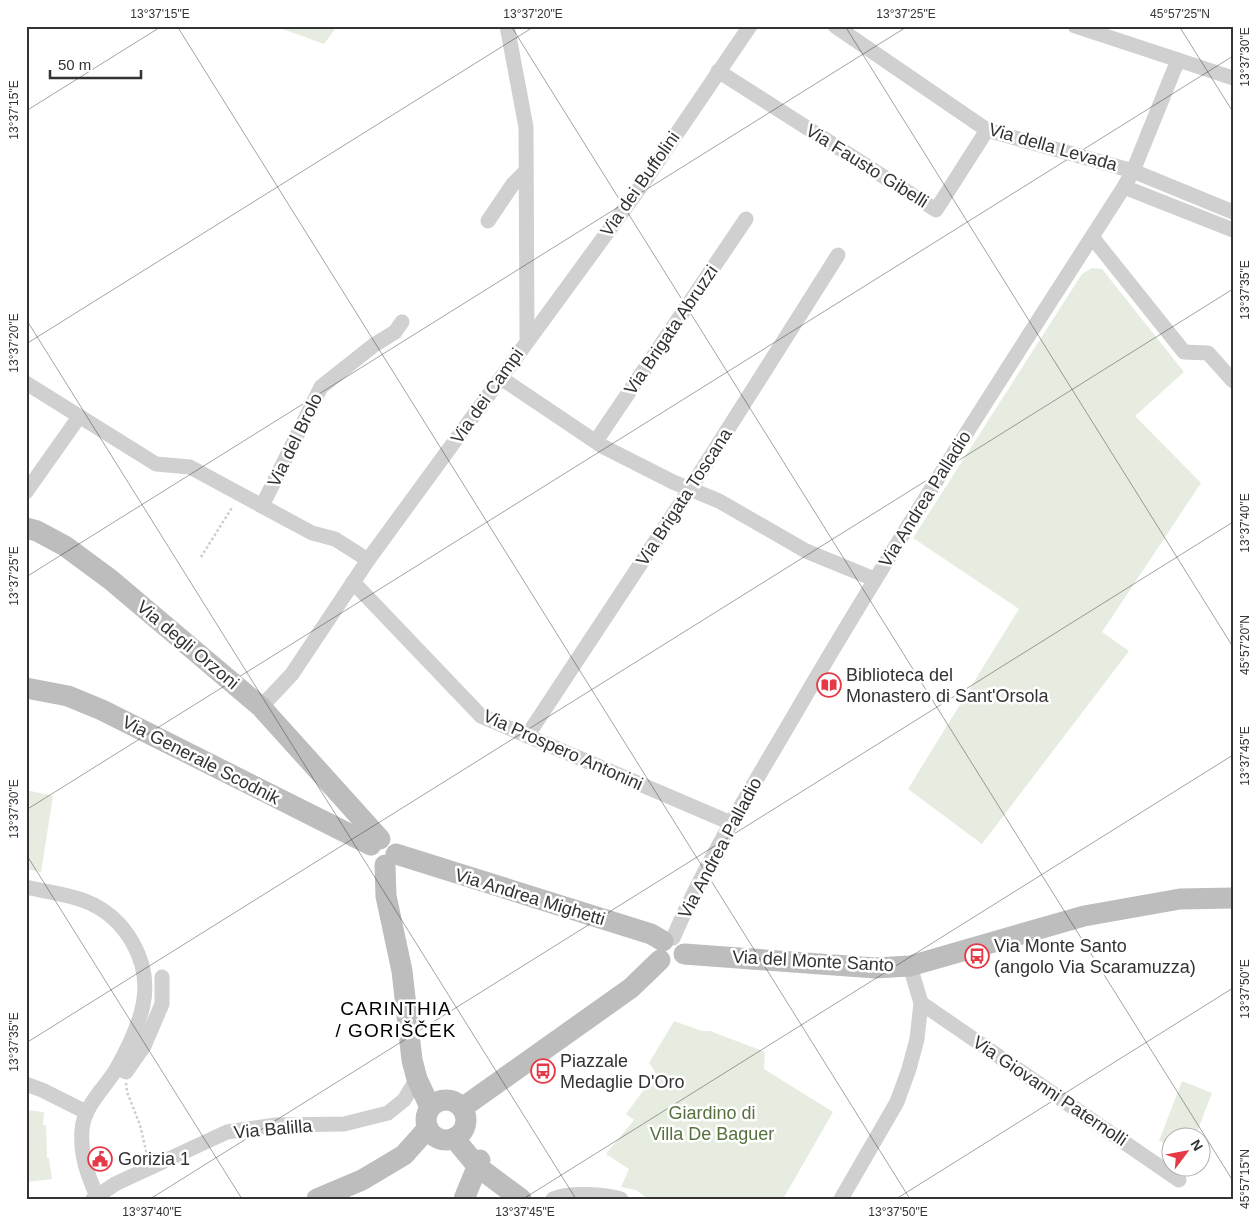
<svg xmlns="http://www.w3.org/2000/svg" width="1259" height="1225" font-family="Arial,sans-serif">
<style>
.green{fill:#e6ecdf}
.lines{fill:none;stroke-linecap:round;stroke-linejoin:round}
.path{stroke:#cdcdcd;stroke-width:2.5;stroke-dasharray:2.5 2.5;stroke-linecap:butt}
.street{stroke:#d0d0d0;stroke-width:15}
.secondary{stroke:#bdbdbd;stroke-width:21}
.ticks{fill:none;stroke:#333;stroke-width:1;stroke-opacity:0.45}
.labels{text-anchor:middle;stroke-width:5;stroke-linejoin:round;paint-order:stroke}
.street-label{font-size:18px;fill:#333;stroke:#fff}
.poi-label{font-size:18px;fill:#333;stroke:#fff;text-anchor:start}
.park-label{font-size:18px;fill:#56703f;stroke:#fff}
.neighbourhood-label{font-size:19px;letter-spacing:1px;fill:#000;stroke:#fff}
.neatline{fill:none;stroke:#333;stroke-width:2}
.ticks-label{font-size:12px;text-anchor:middle;fill:#333}
</style>
<rect width="100%" height="100%" fill="#fff"/>
<g class="green">
<path d="M274,26h63l-13,18z"/>
<path d="M1092,268l10,1 82,103 -49,44 66,67 -99,149 27,19 -147,193 -74,-55 111,-180 -106,-71 169,-264z"/>
<path d="M26,790l27,6 -12,76 -15,-3z"/>
<path d="M674,1021l28,10h8l55,21 -1,17 69,43 -50,87h-135l-12,-9 -15,-3 8,-18 -23,-15 28,-34 -8,-6 30,-41 -7,-10z"/>
<path d="M1182,1081l30,12 -17,44 -23,1 -1,8 -12,-5z"/>
<path d="M26,1110l18,2 -1,13h3l1,33h2l3,21 -26,3z"/>
</g>
<g class="lines">
<g class="path">
<path d="M201,557l32,-51"/>
<path d="M126,1083l1,9 13,33 7,30"/>
</g>
<g class="street">
<path d="M507,26l19,101 1,213"/>
<path d="M835,26l152,104 146,41 100,41"/>
<path d="M1075,26l158,52"/>
<path d="M718,71l218,139 51,-80"/>
<path d="M1124,187l109,43"/>
<path d="M488,221l25,-37 13,-13"/>
<path d="M1092,237l92,115 24,1 25,28"/>
<path d="M501,378l101,68 71,36 46,19 87,50 68,28"/>
<path d="M26,383l130,81 34,3 122,66 23,6 33,21"/>
<path d="M596,441l150,-222"/>
<path d="M26,492l53,-75"/>
<path d="M262,506l59,-119 53,-42 21,-13 7,-10"/>
<path d="M353,582l128,134 250,107"/>
<path d="M261,707l31,-33 76,-114 271,-371 111,-163"/>
<path d="M527,736l163,-247 148,-234"/>
<path d="M26,887c20,5 41,7 59,14 41,16 67,61 58,104 -4,20 -16,45 -26,63 -12,20 -33,37 -35,62 -2,27 6,45 16,69"/>
<path d="M673,938c36,-84 87,-163 133,-243 101,-172 210,-340 318,-508l9,-16 45,-111"/>
<path d="M921,1003l258,177"/>
<path d="M117,1068l9,4 18,-26 18,-42v-27"/>
<path d="M26,1084l16,6 44,22"/>
<path d="M93,1199l22,-15 112,-52 49,-7 68,-1 44,-11 16,-13 13,-21"/>
<path d="M553,1199c15,-7 53,-5 68,0"/>
<path d="M841,1199l56,-97 12,-33 8,-30 4,-36 -11,-37"/>
</g>
<g class="secondary">
<path d="M26,528l11,3 28,15 46,34 150,127 119,132"/>
<path d="M26,688l42,8 34,14 269,135"/>
<path d="M396,854l255,80 12,7"/>
<path d="M385,865l1,31 16,75 10,89 5,19 13,28"/>
<path d="M684,954l191,14 35,-2 174,-50 96,-17 53,-1"/>
<circle cx="446" cy="1120" r="20"/>
<path d="M462,1108l169,-120 29,-28"/>
<path d="M454,1138l24,29 43,32"/>
<path d="M317,1199l45,-19 42,-25 24,-27"/>
<path d="M464,1199l16,-39"/>
</g>
</g>
<path class="ticks" d="M177,26l733,1173M511,26l722,1155M845,26l388,621M1179,26l54,86M26,111l136,-85M26,319l550,880M26,344l509,-318M26,577l882,-551M26,810l1207,-754M26,854l216,345M26,1043l1207,-754M150,1199l1083,-677M523,1199l710,-444M896,1199l337,-211"/>
<defs>
<g id="library-ring" transform="scale(1.25)"><circle r="9.5" fill="#fff" stroke="#e63946" stroke-width="1.5"/><path d="M-6-4Q-3-5.5-.7-3.5V5Q-3 3-6 4ZM6-4Q3-5.5 .7-3.5V5Q3 3 6 4Z" fill="#e63946"/></g>
<g id="bus-ring" transform="scale(1.25)"><circle r="9.5" fill="#fff" stroke="#e63946" stroke-width="1.5"/><path d="M-5-6H5V4H4V6H2V4H-2V6H-4V4H-5ZM-3.5-4V0h7V-4ZM-3.5 1.2v1.5H-2V1.2ZM2 1.2v1.5H3.5V1.2Z" fill="#e63946"/></g>
<g id="civic-ring" transform="scale(1.25)"><circle r="9.5" fill="#fff" stroke="#e63946" stroke-width="1.5"/><path d="M-.6-6.5H3V-4.5H.6V-3L4-1V1h2V6H-6V1h2V-1L-.6-3ZM-1.2 2.5V6h2.4V2.5Z" fill="#e63946"/></g>
</defs>
<g fill-rule="evenodd">
<use href="#library-ring" x="829" y="685"/>
<use href="#bus-ring" x="977" y="956"/>
<use href="#bus-ring" x="543" y="1071"/>
<use href="#civic-ring" x="100" y="1159"/>
</g>
<g class="labels">
<g class="street-label">
<text transform="translate(1053 147) rotate(16)" y="6">Via della Levada</text>
<text transform="translate(867 166) rotate(32)" y="6">Via Fausto Gibelli</text>
<text transform="translate(640 184) rotate(-55)" y="6">Via dei Buffolini</text>
<text transform="translate(671 330) rotate(-56)" y="6">Via Brigata Abruzzi</text>
<text transform="translate(487 396) rotate(-55)" y="6">Via dei Campi</text>
<text transform="translate(295 440) rotate(-64)" y="6">Via del Brolo</text>
<text transform="translate(684 497) rotate(-57)" y="6">Via Brigata Toscana</text>
<text transform="translate(925 499) rotate(-58)" y="6">Via Andrea Palladio</text>
<text transform="translate(188 645) rotate(40)" y="6">Via degli Orzoni</text>
<text transform="translate(563 750) rotate(24)" y="6">Via Prospero Antonini</text>
<text transform="translate(201 760) rotate(27)" y="6">Via Generale Scodnik</text>
<text transform="translate(720 848) rotate(-62)" y="6">Via Andrea Palladio</text>
<text transform="translate(530 897) rotate(17)" y="6">Via Andrea Mighetti</text>
<text transform="translate(813 961) rotate(3)" y="6">Via del Monte Santo</text>
<text transform="translate(1050 1091) rotate(34)" y="6">Via Giovanni Paternolli</text>
<text transform="translate(273 1129) rotate(-5)" y="6">Via Balilla</text>
</g>
<g class="poi-label">
<text x="846" y="681">Biblioteca del<tspan x="846" dy="21">Monastero di Sant'Orsola</tspan></text>
<text x="994" y="952">Via Monte Santo<tspan x="994" dy="21">(angolo Via Scaramuzza)</tspan></text>
<text x="560" y="1067">Piazzale<tspan x="560" dy="21">Medaglie D'Oro</tspan></text>
<text x="118" y="1165">Gorizia 1</text>
</g>
<g class="park-label">
<text x="712" y="1119">Giardino di<tspan x="712" dy="21">Villa De Baguer</tspan></text>
</g>
<g class="neighbourhood-label">
<text x="396" y="1015">CARINTHIA<tspan x="396" dy="22">/ GORIŠČEK</tspan></text>
</g>
</g>
<rect width="1259" height="1225" fill="none" stroke="#ffffff" stroke-width="55"/>
<g transform="translate(1186 1152) rotate(58)"><circle r="24" fill="#ffffff" stroke="#adadad"/>
<path d="M0-4L9 19L0 12L-9 19Z" fill="#e63946"/>
<text y="-8" font-size="14" font-weight="bold" text-anchor="middle" fill="#333333">N</text>
</g>
<path d="M50 70v8h91v-8" fill="none" stroke="#333333" stroke-width="2.5"/>
<text x="58" y="70" font-size="15" fill="#333333" stroke="#ffffff" stroke-width="4" paint-order="stroke">50 m</text>
<rect x="28" y="28" width="1204" height="1170" class="neatline"/>
<g class="ticks-label">
<text x="160" y="18">13°37'15"E</text>
<text x="533" y="18">13°37'20"E</text>
<text x="906" y="18">13°37'25"E</text>
<text x="1180" y="18">45°57'25"N</text>
<text transform="translate(1245 57) rotate(-90)" y="4">13°37'30"E</text>
<text transform="translate(14 110) rotate(-90)" y="4">13°37'15"E</text>
<text transform="translate(1245 290) rotate(-90)" y="4">13°37'35"E</text>
<text transform="translate(14 343) rotate(-90)" y="4">13°37'20"E</text>
<text transform="translate(1245 523) rotate(-90)" y="4">13°37'40"E</text>
<text transform="translate(14 576) rotate(-90)" y="4">13°37'25"E</text>
<text transform="translate(1245 645) rotate(-90)" y="4">45°57'20"N</text>
<text transform="translate(1245 756) rotate(-90)" y="4">13°37'45"E</text>
<text transform="translate(14 809) rotate(-90)" y="4">13°37'30"E</text>
<text transform="translate(1245 989) rotate(-90)" y="4">13°37'50"E</text>
<text transform="translate(14 1042) rotate(-90)" y="4">13°37'35"E</text>
<text transform="translate(1245 1179) rotate(-90)" y="4">45°57'15"N</text>
<text x="152" y="1216">13°37'40"E</text>
<text x="525" y="1216">13°37'45"E</text>
<text x="898" y="1216">13°37'50"E</text>
</g>
</svg>
